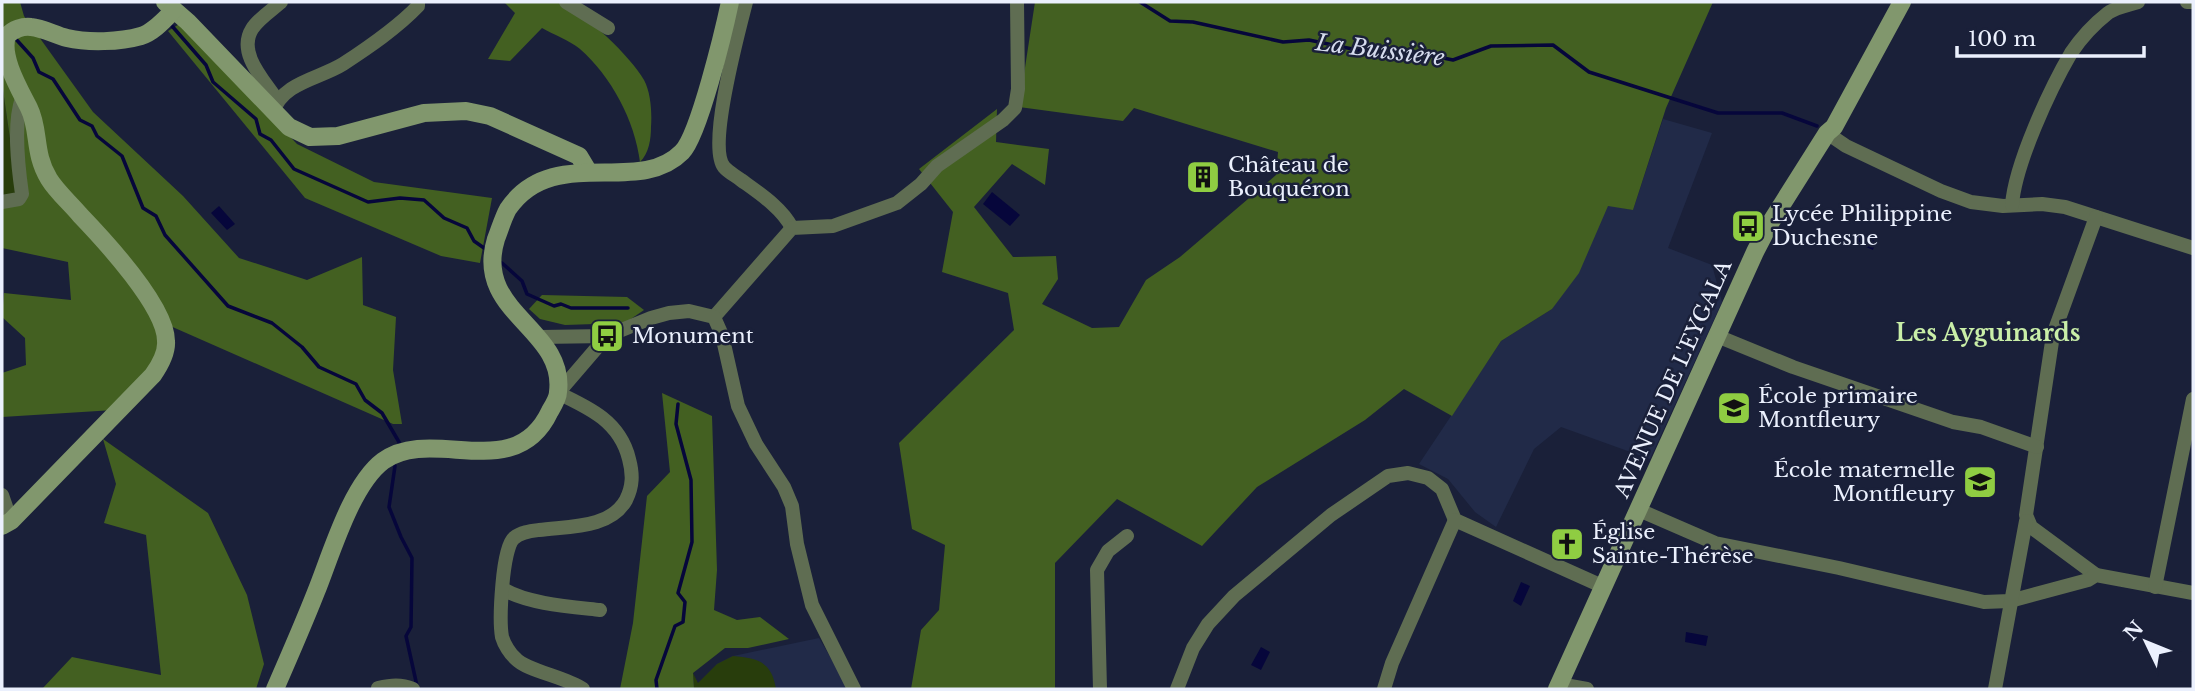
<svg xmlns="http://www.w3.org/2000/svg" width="2195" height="691" font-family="'Libre Baskerville',serif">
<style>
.built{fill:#212a48}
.green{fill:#283d0c}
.forest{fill:#436021}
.water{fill:#06063b}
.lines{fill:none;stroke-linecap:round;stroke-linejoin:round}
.stream{stroke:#06063b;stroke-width:3.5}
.street{stroke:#5f6d52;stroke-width:14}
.secondary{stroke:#81976d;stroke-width:18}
.labels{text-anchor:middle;stroke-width:5;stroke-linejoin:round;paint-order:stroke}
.poi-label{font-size:21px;fill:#ebf0fd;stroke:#1a2039;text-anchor:start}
.street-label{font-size:21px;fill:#ebf0fd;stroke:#1a2039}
.water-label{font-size:23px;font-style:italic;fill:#d6dcee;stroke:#1a2039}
.neighbourhood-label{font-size:23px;font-weight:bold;fill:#c9eea8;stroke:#1a2039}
</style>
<rect width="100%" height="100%" fill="#1a2039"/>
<g class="built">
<path d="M1663,119l49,14 -44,115 44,17 10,37 -72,157 -89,-32 -27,22 -38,78 -21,-15 -27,-33 -29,-15 82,-123 51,-32 56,-104 25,5z"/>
<path d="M819,638l30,51h-150l18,-25 16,-8z"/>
</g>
<g class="green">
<path d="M2,83l16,111 -16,1z"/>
<path d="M733,656c25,2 39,6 43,33h-82l-1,-16 5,10 19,-19z"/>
</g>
<g class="forest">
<path d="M2,2h18l4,14 69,96 90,84 56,62 68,22 55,-23 1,48 33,12 -3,53 9,54h-9l-225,-99 -20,49 -34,36 -112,7v-44l24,-8 -1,-27 -23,-21 2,-24 67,7 -3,-38 -66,-14v-53l16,-1 -16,-111z"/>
<path d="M504,2c14,0 47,-2 59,2 25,12 67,52 81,76 7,13 8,33 7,47 0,12 -2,26 -11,35 -5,-41 -29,-86 -60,-113 -11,-9 -26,-14 -38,-21l-32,33 -22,-2 27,-46z"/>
<path d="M1035,2h678l-47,106 -33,102 -25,-4 -29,67 -27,36 -51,32 -49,75 -48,-27 -39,31 -108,67 -55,59 -85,-47 -62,64v126h-144l10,-59 18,-20 6,-65 -33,-16 -13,-86 115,-113 -6,-37 -66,-21 11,-60 -34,-43 78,-60 -1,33 53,7 -4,36 -33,-21 -38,43 39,50 43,-1 2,23 -16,25 50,24 27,-1 27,-47 34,-23 96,-82 2,-23 -144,-44 -11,13 -104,-14z"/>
<path d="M181,23l116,121 77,38 118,16 -12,65 -39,-7 -136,-58 -137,-167z"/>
<path d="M542,295l85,2 17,13 -19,13 -60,2 -25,-6 -11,-10z"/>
<path d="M662,393l50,23 5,154 -3,40 23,10 23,-3 29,22 -41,9h-23l-32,25 1,16h-74l13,-66 14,-127 23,-24z"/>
<path d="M103,439l105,74 39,82 17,69 -8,25h-214l30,-32 89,18 -15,-140 -42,-12 12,-39z"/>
</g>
<g class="water">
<path d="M992,192l28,23 -10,11 -27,-22z"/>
<path d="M219,206l16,18 -8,6 -16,-17z"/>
<path d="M1855,232l21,9 -3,9 -21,-9z"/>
<path d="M1521,582l9,4 -9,20 -8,-5z"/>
<path d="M1686,632l22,4 -2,10 -21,-4z"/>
<path d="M1261,647l9,5 -9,18 -10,-5z"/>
</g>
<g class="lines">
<g class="stream">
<path d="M1140,2l30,19 23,1 90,20 26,-2 53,11 37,-2 54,11 38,-14 62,-1 36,27 129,41h64l35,13"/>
<path d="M172,26l34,39 7,17 43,37 4,15 11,6 23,29 74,33 32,-4 24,2 20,18 23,10 7,13 10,7"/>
<path d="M14,37l19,21 6,14 14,7 27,41 12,6 5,10 25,20 21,52 13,8 9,19 63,71 44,17 30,24 17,20 37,17 9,16 17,13 17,29"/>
<path d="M502,263l20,18 5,13 27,12 7,-2 10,4h57"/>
<path d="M395,466l-6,41 12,30 11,21 -1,69 -5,9 11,50"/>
<path d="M657,689l-1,-9 19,-54 8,-4 2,-20 -7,-9 14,-51 -1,-62 -15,-56 2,-20"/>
</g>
<g class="street">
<path d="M566,2l42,26"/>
<path d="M746,2c-7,28 -39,144 -22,165 4,5 12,9 17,13 18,13 41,28 51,48"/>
<path d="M2187,2h6"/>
<path d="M277,100c-13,-20 -40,-47 -25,-71 6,-10 20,-19 29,-27"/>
<path d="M273,112c10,-30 46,-33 70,-48 26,-17 54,-36 75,-58v-4"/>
<path d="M1827,133l19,13 95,45 30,11 32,4 39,-2 23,3 128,41"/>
<path d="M2,202l17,-3 3,-5c-4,-28 -9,-70 0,-96"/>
<path d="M2012,205c3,-41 38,-116 59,-152 10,-15 23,-29 37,-40 8,-6 21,-8 30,-11"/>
<path d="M2096,217l-43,118 -27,180 5,12 65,48"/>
<path d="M714,317l78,-89 41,-2 64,-23 24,-19 16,-18 66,-46 12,-12 3,-19 -1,-87"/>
<path d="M1717,336l76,31 160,55 28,5 56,20"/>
<path d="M540,337l67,-1 44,-18 18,-5 20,-2 25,6 8,18 16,71 18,38 28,43 8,19 5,38 15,61 42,84"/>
<path d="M2,495l9,26"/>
<path d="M1639,510l76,33 124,25 145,34 26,-1 78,-21 8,-5 97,18"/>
<path d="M2155,587l38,-188"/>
<path d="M503,589c24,15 70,18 97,21"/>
<path d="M1559,684l28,5"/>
<path d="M378,688c13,-3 23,-4 35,1"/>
<path d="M583,689c-17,-12 -56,-18 -67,-30 -6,-5 -12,-15 -14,-22 -3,-17 0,-89 12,-99 7,-6 17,-7 25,-8 29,-4 71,-1 87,-30 7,-14 7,-26 3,-41 -9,-37 -39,-51 -71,-66l49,-57"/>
<path d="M1100,689l-3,-119 11,-19 19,-15"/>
<path d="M1177,689l16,-41 15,-24 26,-28 97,-81 57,-39 20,-3 20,5 14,11 13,31 147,66"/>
<path d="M1384,689l8,-26 63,-143"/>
<path d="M1995,689l31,-168"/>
</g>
<g class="secondary">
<path d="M165,2l23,20 101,105 21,10 28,-1 86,-23 42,-2 24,5 89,40 9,15"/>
<path d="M2,526l9,-5 142,-146c7,-10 14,-22 13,-34 0,-34 -62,-101 -86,-126 -10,-12 -23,-23 -31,-36 -16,-26 -9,-49 -20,-71 -9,-18 -29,-51 -22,-72 6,-7 16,-10 24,-9 12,1 24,8 36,11 21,5 53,4 74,-2 13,-4 24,-17 33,-26"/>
<path d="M275,689c14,-32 28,-64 41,-97 15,-37 35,-107 67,-131 50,-36 132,25 167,-50 3,-5 8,-13 8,-19 8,-64 -85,-79 -62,-153 4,-10 7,-21 12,-30 45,-66 130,-12 174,-57 17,-17 42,-122 48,-150"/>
<path d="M1557,689l198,-437 14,-27 58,-92 7,-6 68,-125"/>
</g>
</g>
<defs>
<g id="building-square" transform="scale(1.75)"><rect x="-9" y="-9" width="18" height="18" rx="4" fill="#8fcd42" stroke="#1a2039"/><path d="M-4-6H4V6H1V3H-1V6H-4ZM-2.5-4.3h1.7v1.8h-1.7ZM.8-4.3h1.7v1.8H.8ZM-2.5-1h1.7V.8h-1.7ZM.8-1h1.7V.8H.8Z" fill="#111"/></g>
<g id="bus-square" transform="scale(1.75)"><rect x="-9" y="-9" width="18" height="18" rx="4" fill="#8fcd42" stroke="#1a2039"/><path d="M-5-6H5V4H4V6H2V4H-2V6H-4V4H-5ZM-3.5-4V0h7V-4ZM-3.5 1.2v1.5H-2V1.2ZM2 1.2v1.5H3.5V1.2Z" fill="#111"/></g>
<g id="school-square" transform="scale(1.75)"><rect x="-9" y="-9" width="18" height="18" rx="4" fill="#8fcd42" stroke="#1a2039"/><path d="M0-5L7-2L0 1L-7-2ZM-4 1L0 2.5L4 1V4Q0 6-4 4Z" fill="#111"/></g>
<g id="church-square" transform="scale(1.75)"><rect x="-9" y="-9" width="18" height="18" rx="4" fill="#8fcd42" stroke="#1a2039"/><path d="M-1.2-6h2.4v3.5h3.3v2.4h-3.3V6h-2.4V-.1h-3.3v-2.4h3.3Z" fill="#111"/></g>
</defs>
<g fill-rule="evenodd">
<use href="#building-square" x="1203" y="177"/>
<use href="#bus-square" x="1748" y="226"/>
<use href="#bus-square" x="607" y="336"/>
<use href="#school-square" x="1734" y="408"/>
<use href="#school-square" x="1980" y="482"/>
<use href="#church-square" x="1567" y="544"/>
</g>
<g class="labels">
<g class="poi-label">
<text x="1228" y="172">Château de<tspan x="1228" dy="24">Bouquéron</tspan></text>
<text x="1772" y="221">Lycée Philippine<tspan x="1772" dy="24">Duchesne</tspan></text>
<text x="632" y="343">Monument</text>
<text x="1758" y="403">École primaire<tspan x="1758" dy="24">Montfleury</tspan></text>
<text x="1955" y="477" text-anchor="end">École maternelle<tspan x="1955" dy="24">Montfleury</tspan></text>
<text x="1592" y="539">Église<tspan x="1592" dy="24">Sainte-Thérèse</tspan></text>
</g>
<g class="street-label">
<text transform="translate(1673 379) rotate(-66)" y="7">AVENUE DE L'EYGALA</text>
</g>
<g class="water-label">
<text transform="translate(1380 50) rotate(7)" y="8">La Buissière</text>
</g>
<g class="neighbourhood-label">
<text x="1988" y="341">Les Ayguinards</text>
</g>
</g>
<rect width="2195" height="691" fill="none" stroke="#ebf0fd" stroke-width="7"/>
<g transform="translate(2146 642) rotate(313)" stroke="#1a2039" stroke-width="5" paint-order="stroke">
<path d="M0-5L12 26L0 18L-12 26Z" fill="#ebf0fd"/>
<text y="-10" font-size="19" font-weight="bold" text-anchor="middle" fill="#ebf0fd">N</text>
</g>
<path d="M1957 46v10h187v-10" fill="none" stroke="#ebf0fd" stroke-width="3.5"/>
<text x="1968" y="46" font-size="21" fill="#ebf0fd" stroke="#1a2039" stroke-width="5" paint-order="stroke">100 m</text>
</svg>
